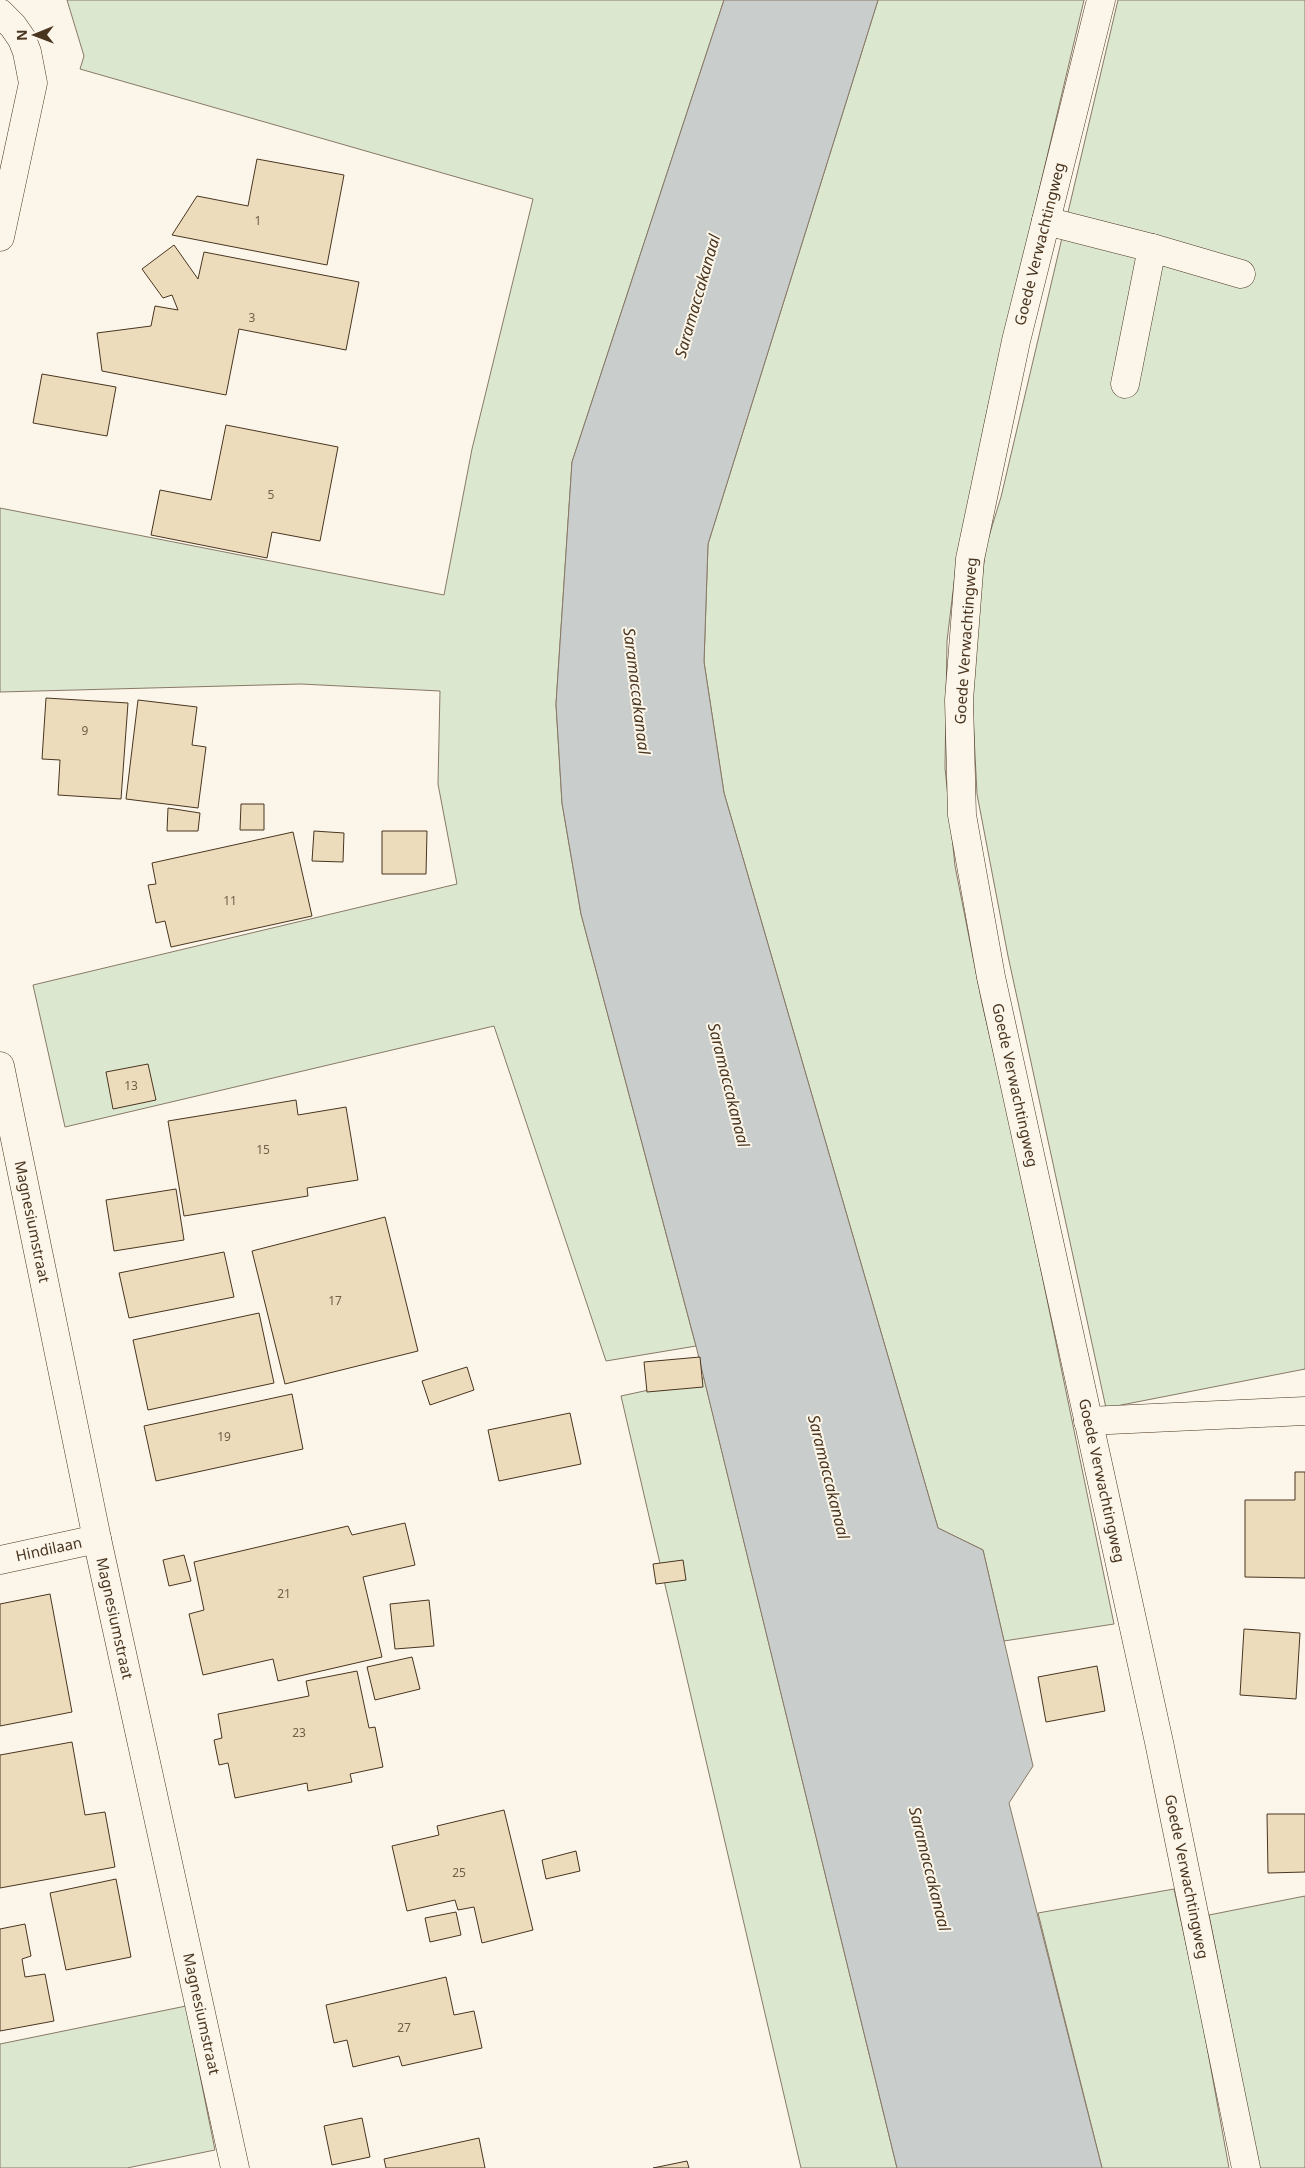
<svg xmlns="http://www.w3.org/2000/svg" width="1305" height="2168" font-family="'Noto Sans',sans-serif">
<style>
.green{fill:#dce7d0;stroke:#887966}
.water{fill:#c9cecd;stroke:#887966}
.building{fill:#ecdcbc;stroke:#4a3520}
.lines{fill:none;stroke-linecap:round;stroke-linejoin:round}
.minor-casing{stroke:#4a3520;stroke-width:29}
.minor{stroke:#fbf6e9;stroke-width:28}
.labels{text-anchor:middle;stroke-width:4;stroke-linejoin:round;paint-order:stroke}
.number-label{font-size:12px;fill:#725f47}
.street-label{font-size:15px;fill:#4a3520;stroke:#fbf6e9}
.water-label{font-size:16px;font-style:italic;fill:#4a3520;stroke:#fbf6e9}
</style>
<rect width="100%" height="100%" fill="#fbf6e9"/>
<g class="green">
<path d="M67,0h657l-152,462 -16,242 6,99 19,111 115,432 -90,15 -112,-335 -429,101 -32,-142 424,-101 -19,-100 2,-93 -139,-7 -301,8v-184l444,87 28,-146 61,-250 -453,-130 4,-13z"/>
<path d="M878,0h206l-96,407 -31,151 -10,83 -2,127 10,98 27,137 35,151 97,470 -110,17 -21,-91 -45,-22 -214,-735 -20,-131 4,-118z"/>
<path d="M1118,0h187v1369l-199,39 -98,-452 -31,-162 -5,-99 6,-85 8,-64 15,-49z"/>
<path d="M704,1378l193,790h-96l-180,-772z"/>
<path d="M1174,1889l25,114 30,165h-127l-64,-255z"/>
<path d="M1305,1896v272h-46l-50,-253z"/>
<path d="M186,2006l29,144 -88,18h-127v-124z"/>
</g>
<path class="water" d="M724,0h154l-170,544 -4,118 20,131 214,735 45,22 50,216 -24,37 93,365h-205l-201,-822 -115,-432 -19,-111 -6,-99 16,-242z"/>
<g class="building">
<path d="M257,159l87,16 -17,90 -155,-30 25,-39 51,10z"/>
<path d="M174,245l24,34 6,-27 155,30 -13,68 -107,-21 -13,66 -124,-24 -5,-38 54,-7 4,-20 23,4 -6,-15 -9,3 -21,-29z"/>
<path d="M42,374l74,13 -9,49 -74,-13z"/>
<path d="M226,425l112,22 -18,94 -48,-9 -5,26 -116,-23 9,-45 51,10z"/>
<path d="M46,698l82,5 -7,96 -63,-4 2,-35 -18,-1z"/>
<path d="M138,700l59,7 -5,38 14,2 -8,61 -72,-9z"/>
<path d="M241,804h23v26h-24z"/>
<path d="M168,808l32,5 -2,18h-31z"/>
<path d="M314,831l30,2 -1,29 -31,-1z"/>
<path d="M382,831h45l-1,43h-44z"/>
<path d="M293,832l19,84 -141,31 -6,-26 -9,2 -8,-38 8,-1 -4,-21z"/>
<path d="M148,1064l8,36 -43,9 -7,-37z"/>
<path d="M296,1100l2,15 48,-8 12,73 -51,8 1,8 -124,20 -16,-95z"/>
<path d="M176,1189l8,51 -70,11 -8,-51z"/>
<path d="M385,1217l33,134 -133,33 -33,-133z"/>
<path d="M224,1252l10,45 -105,21 -10,-45z"/>
<path d="M259,1313l15,70 -126,27 -15,-70z"/>
<path d="M700,1357l3,30 -56,5 -3,-30z"/>
<path d="M467,1367l7,23 -44,15 -8,-24z"/>
<path d="M292,1394l11,55 -147,32 -12,-55z"/>
<path d="M570,1413l11,51 -82,17 -11,-51z"/>
<path d="M1295,1472h10v106l-60,-1v-77h50z"/>
<path d="M405,1523l10,42 -52,12 19,80 -104,24 -5,-22 -70,16 -14,-61 15,-4 -10,-48 154,-36 4,9z"/>
<path d="M184,1555l7,26 -22,5 -6,-26z"/>
<path d="M683,1560l3,20 -30,4 -3,-20z"/>
<path d="M50,1594l22,118 -72,14v-122z"/>
<path d="M429,1600l5,46 -39,3 -5,-45z"/>
<path d="M1244,1629l56,4 -4,66 -56,-4z"/>
<path d="M412,1657l8,32 -45,11 -8,-33z"/>
<path d="M1097,1666l8,45 -59,11 -8,-45z"/>
<path d="M357,1671l12,57 6,-1 8,40 -33,7 2,8 -44,9 -1,-8 -72,15 -7,-35 -9,2 -5,-25 8,-2 -4,-24 91,-18 -3,-15z"/>
<path d="M72,1742l13,73 20,-3 10,55 -115,21v-133z"/>
<path d="M504,1810l29,120 -51,13 -8,-36 -16,3 -3,-10 -48,11 -15,-65 47,-11 -2,-9z"/>
<path d="M1267,1814h38v58l-37,1z"/>
<path d="M576,1851l4,20 -34,8 -4,-19z"/>
<path d="M116,1879l15,78 -65,13 -16,-77z"/>
<path d="M456,1912l5,23 -31,7 -5,-24z"/>
<path d="M25,1924l6,32 -9,3 3,18 20,-3 9,47 -54,10v-102z"/>
<path d="M446,1977l8,38 20,-4 8,37 -80,18 -3,-10 -46,11 -6,-27 -13,3 -8,-38z"/>
<path d="M362,2118l8,39 -38,8 -8,-39z"/>
<path d="M479,2138l6,30h-99l-2,-9z"/>
<path d="M687,2161l2,7h-36z"/>
</g>
<g class="lines">
<g class="minor-casing">
<g id="minor">
<path id="s1" d="M1101,0l-85,341 -46,218 -11,141 3,115 29,162 168,765 87,426"/>
<path d="M0,13l13,13 9,13 5,13 6,31 -33,154"/>
<path d="M1046,221l106,27 89,26"/>
<path d="M1125,384l27,-136"/>
<path id="s2" d="M0,1066l97,473 138,629"/>
<path d="M1088,1421l217,-10"/>
<path id="s3" d="M0,1560l97,-21"/>
</g>
</g>
<use href="#minor" class="minor"/>
</g>
<g class="labels">
<g class="number-label">
<text x="258" y="225">1</text>
<text x="252" y="322">3</text>
<text x="271" y="499">5</text>
<text x="85" y="735">9</text>
<text x="230" y="905">11</text>
<text x="131" y="1090">13</text>
<text x="263" y="1154">15</text>
<text x="335" y="1305">17</text>
<text x="224" y="1441">19</text>
<text x="284" y="1598">21</text>
<text x="299" y="1737">23</text>
<text x="459" y="1877">25</text>
<text x="404" y="2032">27</text>
</g>
<g class="street-label">
<text transform="translate(1040 244) rotate(-76)" y="5">Goede Verwachtingweg</text>
<text transform="translate(966 641) rotate(-86)" y="5">Goede Verwachtingweg</text>
<text dy="5" stroke="none"><textPath href="#s1" startOffset="1106">Goede Verwachtingweg</textPath></text>
<text dy="5" stroke="none"><textPath href="#s2" startOffset="159">Magnesiumstraat</textPath></text>
<text dy="5" stroke="none"><textPath href="#s1" startOffset="1511">Goede Verwachtingweg</textPath></text>
<text dy="5" stroke="none"><textPath href="#s3" startOffset="50">Hindilaan</textPath></text>
<text dy="5" stroke="none"><textPath href="#s2" startOffset="564">Magnesiumstraat</textPath></text>
<text dy="5" stroke="none"><textPath href="#s1" startOffset="1916">Goede Verwachtingweg</textPath></text>
<text dy="5" stroke="none"><textPath href="#s2" startOffset="969">Magnesiumstraat</textPath></text>
</g>
<g class="water-label">
<text transform="translate(697 296) rotate(-74)" y="6">Saramaccakanaal</text>
<text transform="translate(637 691) rotate(83)" y="6">Saramaccakanaal</text>
<text transform="translate(729 1085) rotate(76)" y="6">Saramaccakanaal</text>
<text transform="translate(829 1477) rotate(76)" y="6">Saramaccakanaal</text>
<text transform="translate(930 1869) rotate(76)" y="6">Saramaccakanaal</text>
</g>
</g>
<g transform="translate(35 35) rotate(269)" stroke="#fbf6e9" stroke-width="4" paint-order="stroke">
<path d="M0-4L9 19L0 12L-9 19Z" fill="#4a3520"/>
<text y="-8" font-size="14" font-weight="bold" text-anchor="middle" fill="#4a3520">N</text>
</g>
</svg>
